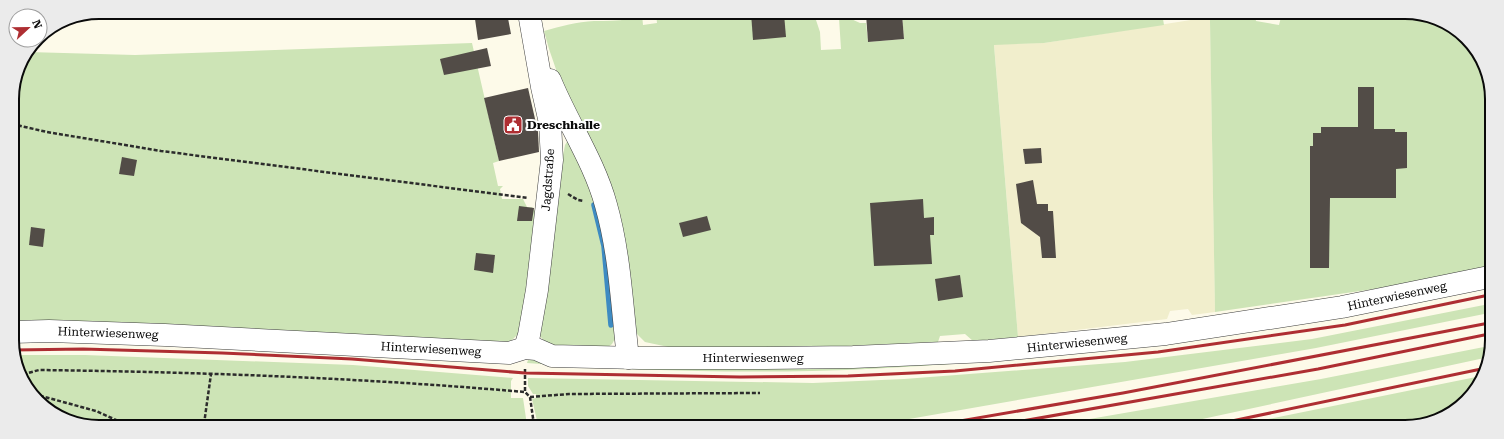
<svg xmlns="http://www.w3.org/2000/svg" width="1504" height="439" font-family="'Roboto Serif',serif">
<style>
.farmland{fill:#f1eecc}
.green{fill:#cde4b6}
.lines{fill:none;stroke-linecap:round;stroke-linejoin:round}
.stream{stroke:#3e8bc2;stroke-width:5.5}
.building{fill:#524c47}
.minor-casing{stroke:#3d3d3d;stroke-width:23}
.path{stroke:#2c2c2c;stroke-width:2.5;stroke-dasharray:4 2;stroke-linecap:butt}
.minor{stroke:#fff;stroke-width:22}
.rail{stroke:#ae2e32;stroke-width:3}
.labels{text-anchor:middle;stroke-width:4;stroke-linejoin:round;paint-order:stroke}
.poi-label{font-size:12px;font-weight:bold;fill:#0a0a0a;stroke:#fff;text-anchor:start}
.street-label{font-size:12px;fill:#0a0a0a;stroke:#fff}
.rim{fill:none;stroke:#0a0a0a;stroke-width:2}
</style>
<rect width="100%" height="100%" fill="#fdfae9"/>
<path class="farmland" d="M1210,17l5,295 -23,3 -4,-6 -18,2 -3,8 -149,18 -24,-293 50,-1z"/>
<g class="green">
<path d="M628,13h6v2l8,-1 1,11 14,-2 -1,-10 140,1v3h19l5,15 1,18 20,-1 -2,-31h10l11,5h6l2,19 36,-3 -2,-25h253l8,5 1,6 -120,18 -50,2 24,292 -45,4 -8,-7 -25,2 -2,6 -115,5 -150,1 -28,-6 -14,-14 -59,-212 -23,-67 -5,-18c17,-5 33,-9 50,-10 12,0 23,0 35,-2z"/>
<path d="M1227,15l1,5 27,-4 1,5 23,4 2,-8 38,-2h108l43,27 20,40v185l-109,21 -166,24 -5,-290v-5z"/>
<path d="M472,43l27,118 -6,2 5,23h5l-3,3 2,10h21l4,8h5l6,8 -19,118 -7,7 -6,3 -323,-18 -105,-4h-65l-1,-227 7,-28 9,-14 107,3z"/>
<path d="M570,141l30,60 16,136 -4,7 -4,3 -60,-2 -10,-11 18,-144 9,-45 2,-3z"/>
<path d="M1489,304v9l-173,35 -447,78 -331,-1 -6,-26 4,-1v-4h-3l-5,-8v-8l285,5 91,-4 221,-17 187,-23z"/>
<path d="M1489,346v11l-319,69h-121l272,-47z"/>
<path d="M14,355h71l268,10 160,13 -2,3v17h12l4,27 -450,-1 -40,-23z"/>
<path d="M529,357l400,3 22,4c-46,3 -93,6 -139,7 -95,2 -190,-1 -285,-8z"/>
<path d="M1481,376l-19,30 -52,21 -176,-1z"/>
</g>
<g class="lines">
<path class="stream" d="M594,205l10,41 7,79"/>
</g>
<g class="building">
<path d="M482,13h25l4,21 -33,6 -3,-21 8,-1z"/>
<path d="M751,13l33,1 2,23 -33,3z"/>
<path d="M866,14h36l2,25 -36,3z"/>
<path d="M487,48l4,18 -47,9 -4,-16z"/>
<path d="M1358,87h16v42h21v3h12v36l-11,1v29h-66l-1,70h-19v-122h3v-13h8v-6h37z"/>
<path d="M528,88l10,44 1,20 -40,9 -15,-63z"/>
<path d="M1041,148l1,15 -17,1 -2,-15z"/>
<path d="M122,157l15,3 -3,16 -15,-2z"/>
<path d="M1033,180l4,24h11v7h5l3,47h-14l-2,-21 -19,-14 -5,-39z"/>
<path d="M923,199l1,19 10,-1v18h-4l2,29 -58,2 -4,-63z"/>
<path d="M519,206l15,2 -2,13h-15z"/>
<path d="M707,216l4,14 -28,7 -4,-14z"/>
<path d="M31,227l14,2 -2,18 -14,-2z"/>
<path d="M476,253l19,2 -2,18 -19,-3z"/>
<path d="M960,275l3,22 -25,4 -3,-22z"/>
</g>
<g class="lines">
<g class="minor-casing">
<g id="minor">
<path d="M550,80c17,42 44,81 56,125 14,49 16,102 22,153"/>
<path d="M13,332l36,-1 116,4 344,18 16,-5 11,1 16,7 87,2h127l87,-1 136,-6 177,-17 176,-27 147,-30"/>
<path d="M525,348l4,-13 8,-45 15,-130 -2,-37 -8,-36 -13,-74"/>
</g>
</g>
<g class="path">
<path d="M12,124l35,8 114,19 367,47"/>
<path d="M568,194l10,6 6,1"/>
<path d="M525,369v23l5,5 4,28"/>
<path d="M24,376l4,-3 11,-3c163,2 324,8 486,22"/>
<path d="M34,394l62,17 29,13"/>
<path d="M530,397l39,-3 191,-1"/>
<path d="M204,424l7,-50"/>
</g>
<use href="#minor" class="minor"/>
<g class="rail">
<path d="M14,350l69,-1 139,4 130,6 173,14 215,4 108,-1 107,-5 203,-19 187,-27 144,-30"/>
<path d="M931,426l192,-33 366,-70"/>
<path d="M994,426l324,-57 171,-35"/>
<path d="M1208,426l278,-58"/>
</g>
</g>
<defs>
<g id="civic-square" transform="scale(1)"><rect x="-9" y="-9" width="18" height="18" rx="4" fill="#ae2e32" stroke="#fff"/><path d="M-.6-6.5H3V-4.5H.6V-3L4-1V1h2V6H-6V1h2V-1L-.6-3ZM-1.2 2.5V6h2.4V2.5Z" fill="#fff"/></g>
</defs>
<g fill-rule="evenodd">
<use href="#civic-square" x="513" y="125"/>
</g>
<g class="labels">
<g class="poi-label">
<text x="527" y="129">Dreschhalle</text>
</g>
<g class="street-label">
<text transform="translate(548 180) rotate(-86)" y="4">Jagdstraße</text>
<text transform="translate(1397 296) rotate(-12)" y="4">Hinterwiesenweg</text>
<text transform="translate(108 333) rotate(2)" y="4">Hinterwiesenweg</text>
<text transform="translate(1077 343) rotate(-6)" y="4">Hinterwiesenweg</text>
<text transform="translate(431 349) rotate(3)" y="4">Hinterwiesenweg</text>
<text x="753" y="362">Hinterwiesenweg</text>
</g>
</g>
<path d="M0 0H1504V439H0ZM99 19H1405A80 80 0 0 1 1485 99V340A80 80 0 0 1 1405 420H99A80 80 0 0 1 19 340V99A80 80 0 0 1 99 19Z" fill="#ebebeb" fill-rule="evenodd"/>
<path class="rim" d="M99 19H1405A80 80 0 0 1 1485 99V340A80 80 0 0 1 1405 420H99A80 80 0 0 1 19 340V99A80 80 0 0 1 99 19Z"/>
<g transform="translate(28 28) rotate(68)"><circle r="19" fill="#ffffff" stroke="#9d9d9d"/>
<path d="M0-3L7 15L0 10L-7 15Z" fill="#ae2e32"/>
<text y="-6" font-size="11" font-weight="bold" text-anchor="middle" fill="#0a0a0a">N</text>
</g>
</svg>
